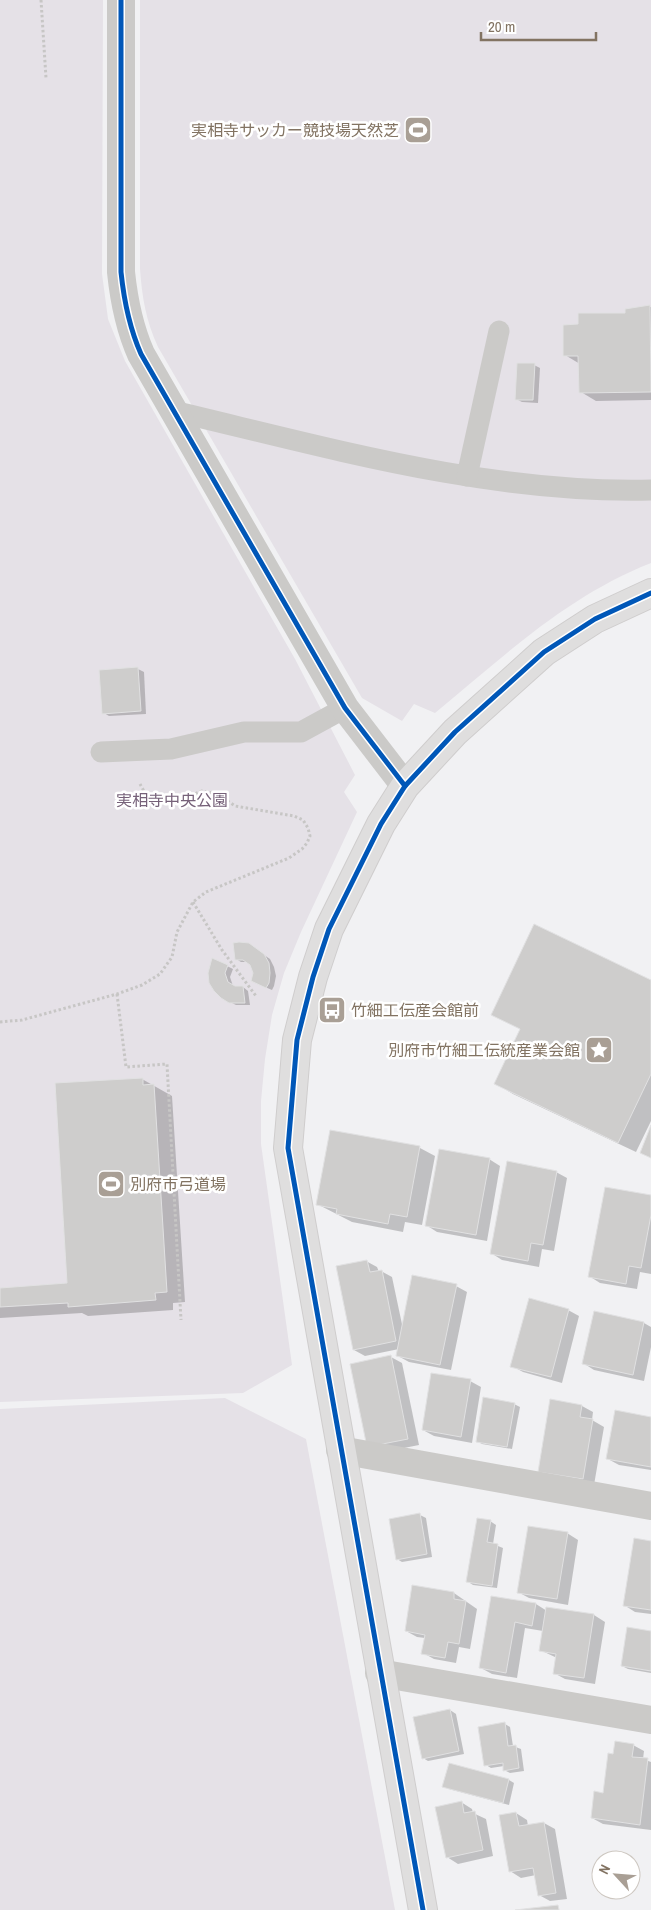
<svg xmlns="http://www.w3.org/2000/svg" width="651" height="1910" font-family="'Archivo Narrow','Noto Sans JP',sans-serif">
<style>
.green{fill:#e5e1e7}
.shadow{fill:#0003}
.building{fill:#cecdcc;stroke:#e1e1e2}
.lines{fill:none;stroke-linecap:round;stroke-linejoin:round}
.secondary-casing{stroke:#cfcdcd;stroke-width:30}
.path{stroke:#c7c6c5;stroke-width:3;stroke-dasharray:2.5 2.5;stroke-linecap:butt}
.lane{stroke:#cbcac8;stroke-width:21}
.street{stroke:#cbcac8;stroke-width:28}
.secondary{stroke:#dfdede;stroke-width:28}
.cycleway-casing{stroke:#fff;stroke-width:8}
.cycleway{stroke:#0057b8;stroke-width:5}
.labels{text-anchor:middle;stroke-width:5;stroke-linejoin:round;paint-order:stroke}
.poi-label{font-size:16px;fill:#827362;stroke:#fff;text-anchor:end}
.park-label{font-size:16px;fill:#766179;stroke:#fff}
</style>
<rect width="100%" height="100%" fill="#f1f1f3"/>
<g class="green">
<path d="M0,0h103l-1,274 6,45 17,42 170,298 60,116 -11,17 13,20 -56,120 -17,41 -12,42 -7,44 -4,42v43l31,221 -49,28 -243,9z"/>
<path d="M140,0h511v563c-84,33 -147,93 -216,150l-21,-9 -12,17 -40,-23 -204,-351c-12,-26 -16,-50 -18,-78z"/>
<path d="M225,1398l81,41 89,471h-395v-501z"/>
</g>
<g class="shadow">
<path d="M651,307v93l-55,1 -15,-9 -1,-28 -15,-9 14,-29 47,-12v-4z"/>
<path d="M534,365l6,3 -2,35 -16,-1 -6,-3z"/>
<path d="M138,669l6,3 2,42 -37,2 -5,-3z"/>
<path d="M254,948l16,11 4,8 2,9 -2,10 -2,4 -14,-6 -4,-11 -5,-11h-8l-5,-3z"/>
<path d="M227,966l6,3 -3,8 3,9 10,1 5,4 2,14h-14l-8,-4 -17,-19z"/>
<path d="M651,981v140l-15,31 -123,-58 -18,-11 26,-54 -10,-5z"/>
<path d="M142,1079l30,17 13,206 -12,1v7l-85,6 -6,-3 -82,5v-29l68,-5z"/>
<path d="M331,1131l89,17 15,8 -13,69 -17,-3 -2,10 -51,-10 -35,-18z"/>
<path d="M489,1159l11,7 -13,75 -50,-9 -11,-7z"/>
<path d="M556,1172l11,6 -13,73 -12,-2 -3,18 -37,-7 -11,-7z"/>
<path d="M651,1196v78l-11,-2 -3,17 -37,-6 -11,-7z"/>
<path d="M366,1261l11,6 2,5 2,-1 11,6 11,52 53,-43 11,6 -16,78 -42,-8 -11,-6 1,-7 -34,7 -11,-6z"/>
<path d="M568,1310l11,6 -17,67 -39,-11 -11,-6z"/>
<path d="M644,1323l7,4v20l-7,34 -50,-11 -11,-7z"/>
<path d="M391,1357l11,6 17,82 -40,8z"/>
<path d="M470,1381l11,6 -9,56 -38,-7 -11,-6z"/>
<path d="M551,1401l31,5 11,6 -1,8 12,7 -10,58 -44,-8z"/>
<path d="M514,1404l6,3 -8,42 -30,-5 -5,-3z"/>
<path d="M651,1418v52l-32,-5 -11,-6z"/>
<path d="M420,1515l6,3 6,39 -30,5 -5,-3z"/>
<path d="M490,1521l6,4 -3,19 10,4 -6,40 -24,-3 -6,-4z"/>
<path d="M567,1533l11,7 -10,65 -39,-7 -11,-6z"/>
<path d="M651,1542v72l-16,-2 -11,-7z"/>
<path d="M454,1593l23,16 -7,40 -11,-2 -3,16 -22,-4 -11,-6 2,-15 -8,-1 -11,-6z"/>
<path d="M492,1598l44,6 11,7v-3l47,7 11,7 -10,62 -30,-5 -11,-6 3,-15 -17,-8 3,-19 -18,-3 -8,50 -25,-4 -11,-6z"/>
<path d="M651,1632v41l-23,-4 -6,-3z"/>
<path d="M450,1710l6,4 8,40 -36,7 -5,-3z"/>
<path d="M505,1724l5,3 3,19 8,3 3,22 -14,2 -6,-3v-4l-13,2 -5,-3z"/>
<path d="M633,1745l11,6 -1,8 8,3v68l-48,-6 -11,-6 12,-24 10,-38z"/>
<path d="M509,1780l5,3 -5,22 -60,-16 -5,-3z"/>
<path d="M461,1802l11,7 1,4 13,6 7,37 -35,8 -11,-7z"/>
<path d="M516,1813l11,7 1,6 16,-3 11,6 12,70 -17,2 -11,-6 -3,-20 -15,3 -11,-7z"/>
</g>
<g class="building">
<path d="M650,305l1,87 -72,1 -1,-37h-15v-31l15,-1v-11h47v-4z"/>
<path d="M517,363h18l-2,37h-18z"/>
<path d="M138,667l3,44 -39,3 -3,-44z"/>
<path d="M534,924l117,56v94l-33,69 -124,-59 26,-55 -29,-14z"/>
<path d="M239,942l10,1 15,11 5,9 1,10 -1,10 -3,5 -15,-7 2,-8 -3,-8 -7,-5h-8l-2,-17z"/>
<path d="M212,958l16,7 -3,8 3,9 7,4h8l2,17h-16l-8,-5 -7,-7 -5,-8 -1,-10z"/>
<path d="M143,1078v7l11,-1 13,208 -12,1 1,7 -88,7v-4l-68,4v-19l67,-5 -12,-200z"/>
<path d="M651,1125v33l-11,-5z"/>
<path d="M330,1130l90,16 -13,71 -17,-3 -2,10 -52,-10 1,-5 -21,-4z"/>
<path d="M439,1149l51,9 -14,77 -51,-9z"/>
<path d="M507,1161l50,10 -14,74 -12,-2 -3,18 -38,-7z"/>
<path d="M605,1187l46,8v20l-10,53 -12,-2 -3,18 -38,-7z"/>
<path d="M367,1260l3,12 12,-2 14,71 -43,9 -17,-84z"/>
<path d="M412,1275l45,9 -17,81 -44,-9z"/>
<path d="M529,1298l40,11 -18,68 -41,-10z"/>
<path d="M594,1311l50,11 -11,53 -51,-11z"/>
<path d="M391,1355l17,84 -41,8 -17,-83z"/>
<path d="M431,1373l40,6 -10,58 -39,-7z"/>
<path d="M483,1397l32,6 -8,44 -31,-5z"/>
<path d="M550,1399l32,6 -2,12 13,2 -10,60 -45,-7z"/>
<path d="M615,1410l36,7v50l-45,-8z"/>
<path d="M420,1513l7,41 -31,6 -7,-41z"/>
<path d="M477,1518l14,2 -4,22 11,2 -6,42 -26,-4z"/>
<path d="M528,1526l40,6 -11,67 -40,-6z"/>
<path d="M634,1538l17,3v69l-28,-4z"/>
<path d="M412,1585l42,7v7l12,2 -7,43 -11,-2 -3,16 -24,-4 4,-19 -20,-4z"/>
<path d="M491,1596l45,7 -4,23 -17,-4 -9,51 -27,-5z"/>
<path d="M546,1607l48,7 -10,64 -31,-4 3,-20 -17,-3z"/>
<path d="M627,1627l24,4v40l-30,-5z"/>
<path d="M450,1709l9,42 -37,8 -9,-42z"/>
<path d="M505,1722l3,24 8,-1 3,23 -16,3v-8l-19,3 -6,-39z"/>
<path d="M615,1741l19,3 -2,13 16,1 -8,67 -49,-7 3,-27 9,2 5,-40 5,1z"/>
<path d="M449,1763l60,16 -6,24 -61,-16z"/>
<path d="M462,1801l2,12 11,-2 8,39 -37,8 -11,-51z"/>
<path d="M516,1812l3,14 25,-4 12,71 -18,3 -5,-28 -24,4 -10,-57z"/>
<path d="M558,1905l1,5h-44z"/>
</g>
<g class="lines">
<g class="secondary-casing">
<path id="secondary" d="M423,1910l-135,-762 9,-108 16,-63 16,-48 52,-105 24,-38 50,-54 89,-80 51,-33 56,-26"/>
</g>
<g class="path">
<path d="M41,0l5,78"/>
<path d="M193,902l29,48 34,46"/>
<path d="M117,994l9,73 41,-3 14,256"/>
<path d="M0,1022l22,-2 95,-26 25,-9 18,-11 12,-17 5,-25 16,-30 13,-10 83,-34 13,-9 5,-6 3,-7 -2,-8 -5,-8 -9,-4 -59,-10 -17,-12 -16,-3 -27,11 -11,1 -19,-10 -5,-9"/>
</g>
<g class="lane">
<path d="M173,411c157,37 316,83 478,79"/>
<path d="M467,476l32,-145"/>
<path d="M101,752l70,-3 73,-17h57l44,-24"/>
</g>
<g class="street">
<path d="M121,0v272c3,29 8,55 20,82l204,354 60,78"/>
<path d="M340,1450l311,56"/>
<path d="M379,1673l272,47"/>
</g>
<use href="#secondary" class="secondary"/>
<g class="cycleway-casing">
<g id="cycleway">
<path d="M121,0v272c3,29 8,55 20,82l204,354 60,78"/>
<path d="M423,1910l-135,-762 9,-108 16,-63 16,-48 52,-105 24,-38 50,-54 89,-80 51,-33 56,-26"/>
</g>
</g>
<use href="#cycleway" class="cycleway"/>
</g>
<defs>
<g id="stadium-square" transform="scale(1.4375)"><rect x="-9" y="-9" width="18" height="18" rx="4" fill="#a99f95" stroke="#fff"/><path d="M0-5a6.5 5 0 1 0 0 10a6.5 5 0 1 0 0-10ZM-3.5-1.8h7v3.6h-7Z" fill="#fff"/></g>
<g id="bus-square" transform="scale(1.4375)"><rect x="-9" y="-9" width="18" height="18" rx="4" fill="#a99f95" stroke="#fff"/><path d="M-5-6H5V4H4V6H2V4H-2V6H-4V4H-5ZM-3.5-4V0h7V-4ZM-3.5 1.2v1.5H-2V1.2ZM2 1.2v1.5H3.5V1.2Z" fill="#fff"/></g>
<g id="sight-square" transform="scale(1.4375)"><rect x="-9" y="-9" width="18" height="18" rx="4" fill="#a99f95" stroke="#fff"/><path d="M0-6L1.8-2.2L6-1.7L2.9 1.2L3.7 5.4L0 3.3L-3.7 5.4L-2.9 1.2L-6-1.7L-1.8-2.2Z" fill="#fff"/></g>
</defs>
<g fill-rule="evenodd">
<use href="#stadium-square" x="418" y="130"/>
<use href="#bus-square" x="332" y="1010"/>
<use href="#sight-square" x="599" y="1050"/>
<use href="#stadium-square" x="111" y="1184"/>
</g>
<g class="labels">
<g class="poi-label">
<text x="399" y="136">実相寺サッカー競技場天然芝</text>
<text x="351" y="1016" text-anchor="start">竹細工伝産会館前</text>
<text x="580" y="1056">別府市竹細工伝統産業会館</text>
<text x="130" y="1190" text-anchor="start">別府市弓道場</text>
</g>
<g class="park-label">
<text x="172" y="806">実相寺中央公園</text>
</g>
</g>
<g transform="translate(616 1875) rotate(296)"><circle r="24" fill="#ffffff" stroke="#cdc7c0"/>
<path d="M0-4L9 19L0 12L-9 19Z" fill="#a99f95"/>
<text y="-8" font-size="14" font-weight="bold" text-anchor="middle" fill="#827362">N</text>
</g>
<path d="M481 32v8h115v-8" fill="none" stroke="#827362" stroke-width="2.5"/>
<text x="488" y="32" font-size="15" fill="#827362" stroke="#ffffff" stroke-width="4" paint-order="stroke">20 m</text>
</svg>
